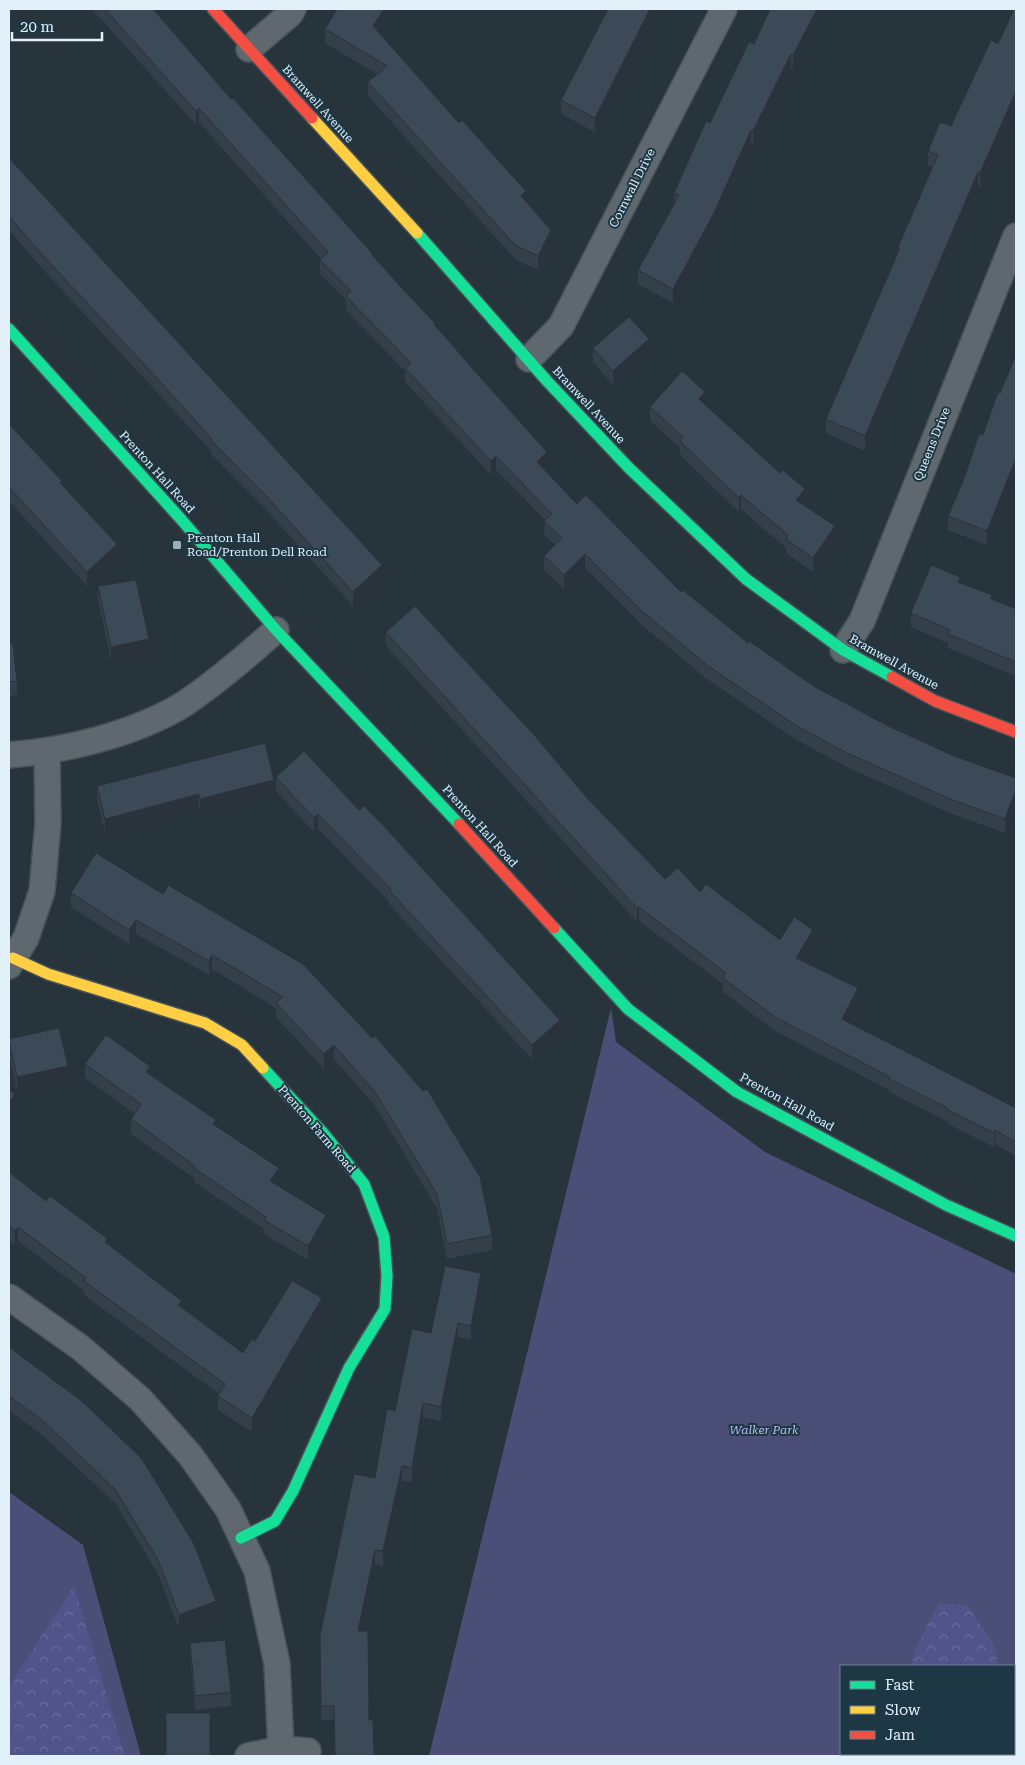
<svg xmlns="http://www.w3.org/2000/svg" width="1025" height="1765" font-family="'Roboto Serif',serif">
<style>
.green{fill:#4b4f77;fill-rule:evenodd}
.forest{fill:url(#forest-crowns)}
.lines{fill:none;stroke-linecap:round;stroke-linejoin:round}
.street-casing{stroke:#475259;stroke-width:28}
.fast-casing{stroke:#475259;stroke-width:14}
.slow-casing{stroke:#475259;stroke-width:14}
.jam-casing{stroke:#475259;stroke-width:14}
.street{stroke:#5e686e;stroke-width:25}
.fast{stroke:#16e098;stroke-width:11}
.slow{stroke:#ffcf43;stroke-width:11}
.jam{stroke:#f24e42;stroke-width:11}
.wall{fill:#343f4a}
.shaded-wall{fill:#2a333c}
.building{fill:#3c4956;stroke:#2a333c}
.poi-dot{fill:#a0aeb7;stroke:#1e3745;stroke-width:2}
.labels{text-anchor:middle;stroke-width:4;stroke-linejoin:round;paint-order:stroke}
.street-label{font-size:12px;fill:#e1f0f9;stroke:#1e3745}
.poi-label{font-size:12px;fill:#e1f0f9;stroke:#1e3745;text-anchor:start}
.park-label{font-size:12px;font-style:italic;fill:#babef3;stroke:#1e3745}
</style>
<defs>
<pattern id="forest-crowns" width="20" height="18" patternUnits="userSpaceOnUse" patternTransform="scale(1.25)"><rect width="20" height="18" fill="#51548a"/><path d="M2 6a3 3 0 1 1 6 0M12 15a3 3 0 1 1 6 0" fill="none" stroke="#6a6d9b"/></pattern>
</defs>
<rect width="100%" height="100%" fill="#27343c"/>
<g class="green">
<path d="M611,1008l5,34 149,110 251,122v482h-587zM841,1666h173v88h-173z"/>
<path d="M9,1492l74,53 58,211h-132z"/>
</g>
<g class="forest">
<path d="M74,1586l51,170h-116v-70z"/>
<path d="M939,1603l29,3 26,39 4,21h-87l3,-15z"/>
</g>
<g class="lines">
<g class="street-casing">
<g id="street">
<path d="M249,49l41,-35 3,-5"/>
<path d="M529,359l32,-33 163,-317"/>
<path d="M843,650l19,-29 154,-385"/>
<path d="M9,755c56,-4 126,-21 175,-51 33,-22 63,-48 92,-74"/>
<path d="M9,966l17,-28 16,-47 6,-68 -1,-71"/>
<path d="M9,1297l72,51 59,51 50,56 38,54 29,62 20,93 4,85"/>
<path d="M248,1756l33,-7 27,2"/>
</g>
</g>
<g class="fast-casing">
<g id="fast">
<path d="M417,233l130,148 82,87 117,111 97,71 49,27"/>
<path d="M9,329l171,189 96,112 183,194"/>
<path d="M554,928l74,81 109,83 209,113 70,31"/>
<path d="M241,1538l34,-17 18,-30 56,-123 36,-59 2,-33 -3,-39 -20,-53 -40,-50 -61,-66"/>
</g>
</g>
<g class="slow-casing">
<g id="slow">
<path d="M312,118l105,115"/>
<path d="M13,958l35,16 157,49 37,22 21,23"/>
</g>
</g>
<g class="jam-casing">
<g id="jam">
<path d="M213,9l99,109"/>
<path d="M892,677l43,24 81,31"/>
<path d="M459,824l95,104"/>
</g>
</g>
<use href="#street" class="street"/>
<use href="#fast" class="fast"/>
<use href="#slow" class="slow"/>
<use href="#jam" class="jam"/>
</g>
<g class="wall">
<path d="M92,9h61l78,90 204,227 112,140 -3,3 33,35 104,88 67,51 67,44 73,39 66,30 62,22v25l-11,30 -55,-20 -103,-46 -52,-28 -88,-60 -65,-54 -57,-57 -21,21 -20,-19v-14l11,-11 -11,-10 1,-15 -49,-50 -5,5 -86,-93v-11l-59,-61v-10l-26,-26v-14l1,-1 -122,-137 -3,3z"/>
<path d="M608,9l-13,123 -34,-18v-14z"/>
<path d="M824,9l-31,60 -2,-1 -38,77 -2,-1 -38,85 -40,74 -35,-19v-14l36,-67v-10l36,-70 44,-79z"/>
<path d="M1016,9v96l-36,82 -2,-1 -113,265 -39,-18v-14l72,-166v-6l34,-80 -4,-2v-14l23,-25 47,-82z"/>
<path d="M325,29l54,3 147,169 25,43 -13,26 -23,-11 -147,-163v-14l9,-8 -52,-31z"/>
<path d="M9,158l373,421 -29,27 -83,-92 -59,-60v-3l-56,-61 -117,-126 -29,-34z"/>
<path d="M593,348l56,6 -36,31 -20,-23z"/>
<path d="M1000,393l-13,152 -39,-15v-14z"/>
<path d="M705,404l100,99 -1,2 31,35 -22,32 -27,-19v-5l-45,-39 -2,3 -59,-57v-7l-30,-27v-14z"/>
<path d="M9,424l53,61 55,74 -30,27 -78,-85z"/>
<path d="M960,583l32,16 24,10v67l-68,-28v-5l-37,-16v-14z"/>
<path d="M98,586l51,67 -38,8 -13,-61z"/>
<path d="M386,632l202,167 77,80 35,13 80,48 33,3 -11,18 56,41 -11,20 169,86v48l-21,-12 -1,3 -46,-23v-2l-59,-30v-2l-114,-59 -52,-39v-8l-84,-63 -2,1 -251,-276z"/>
<path d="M9,644l8,37v14l-8,1z"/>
<path d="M304,751l256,283 -28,25 -143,-155v-3l-71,-72 -4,3 -38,-41v-14z"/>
<path d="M97,786l177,8 -74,19 -1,-5 -94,25 -8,-33z"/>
<path d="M71,893l92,1 140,70 189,271v15l-45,9 -10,-51 -62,-102 -41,-47 -10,10 -48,-52v-9l-64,-39 -3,6 -73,-41 -7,10 -58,-37z"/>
<path d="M9,1039l59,41 -51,12 -8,-38z"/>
<path d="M85,1064l65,10 66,52 63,56 -2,3 49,44 -18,31 -44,-26v-5l-70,-47v-4l-63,-44v-15l4,-5 -50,-36z"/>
<path d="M9,1172l37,29 61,43 75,63 61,46 12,-12 67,-28 -70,119 -34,-22v-14l1,-2 -135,-99v-4l-66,-50 -3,4 -6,-5z"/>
<path d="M481,1287l-10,53 -13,-3 -17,84 -18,-4 -11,65 -10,-1 -19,85 -8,-2 -14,67 -27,89h-13l-1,-85 55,-157 56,-145z"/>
<path d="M9,1348l207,267 -37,14 -21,-55 -43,-71 -73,-68 -33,-25z"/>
<path d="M190,1643l41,49v14l-36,4 -5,-52z"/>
</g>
<g class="shaded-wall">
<path d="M384,9h9l-20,31v-14z"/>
<path d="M650,9h7l-62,123v-14z"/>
<path d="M817,9h7l-31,60v-14z"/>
<path d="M791,54v14l-38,77v-14z"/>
<path d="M1016,91v14l-36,82v-14z"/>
<path d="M199,108v14l-3,3v-14z"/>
<path d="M751,130v14l-38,85 -40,74v-14z"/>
<path d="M978,172v14l-113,265v-15z"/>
<path d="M526,191v14l-5,-9z"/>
<path d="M551,230v14l-13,26v-14z"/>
<path d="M649,339v15l-36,31v-14z"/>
<path d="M705,392v14l-6,-7z"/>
<path d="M547,452v14l-10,10v-14z"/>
<path d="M496,456v14l-5,5v-14z"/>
<path d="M1016,458v14l-29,73v-14z"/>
<path d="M805,489v14l-9,11v-14z"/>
<path d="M741,495v14l-2,3v-14z"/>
<path d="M835,526v14l-22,32v-14z"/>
<path d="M117,544v15l-30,27v-14z"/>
<path d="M585,554v14l-21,21v-14z"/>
<path d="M382,565v14l-29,27v-14z"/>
<path d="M149,639v14l-38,8v-14z"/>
<path d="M274,780v14l-74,19v-14z"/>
<path d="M1016,789v14l-11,30v-14z"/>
<path d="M199,794v14l-94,25v-14z"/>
<path d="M318,814v15l-4,3v-14z"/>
<path d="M639,907v14l-2,1v-14z"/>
<path d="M136,920v14l-7,10v-14z"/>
<path d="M813,930v13l-17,29v-14z"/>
<path d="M212,955v14l-3,6v-14z"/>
<path d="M858,988v14l-16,31v-14z"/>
<path d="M560,1020v14l-28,25v-14z"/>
<path d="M334,1045v14l-10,10v-15z"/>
<path d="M68,1066v14l-51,12v-15z"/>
<path d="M150,1066v15l-4,-9z"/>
<path d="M15,1094v14l-6,9v-14z"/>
<path d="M995,1130v14l-1,3v-14z"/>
<path d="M279,1168v14l-9,13v-14z"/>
<path d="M326,1215v14l-18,31v-14z"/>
<path d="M18,1227v14l-3,4v-14z"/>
<path d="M481,1273v14l-10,53v-14z"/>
<path d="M322,1298v15l-70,119v-14z"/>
<path d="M182,1301v14l-4,-10z"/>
<path d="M458,1323v14l-17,84v-14z"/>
<path d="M423,1403v14l-11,65v-14z"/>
<path d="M402,1466v15l-19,85v-15z"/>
<path d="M375,1550v14l-17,81v-14z"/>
<path d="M216,1601v14l-37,14v-14z"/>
</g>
<g class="building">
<path d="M105,9h48l78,90 2,-1 140,156 -1,1 28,31 35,37 -1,1 39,45 74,83 -10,10 40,42 9,-9 95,97 2,-2 65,53 1,-2 66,46 73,39 66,30 62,22v11l-11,30 -55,-20 -103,-46 -52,-28 -88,-60 -65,-54 -57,-57 -21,21 -20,-19 18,-18 -18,-17 8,-7 -56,-58 -5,5 -86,-93 6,-5 -65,-67 5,-5 -31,-31 8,-8 -129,-144 -3,3z"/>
<path d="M337,9h47l-11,17 86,97 3,-3 64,71 -5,5 30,34 -13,26 -23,-11 -147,-163 19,-16 -62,-37z"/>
<path d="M608,9h42l-55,109 -34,-18z"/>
<path d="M770,9h47l-24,46 -2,-1 -38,77 -2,-1 -38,85 -40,74 -35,-19 41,-75 -5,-2 32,-72 4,2 39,-81 5,2z"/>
<path d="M1014,9h2v82l-36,82 -2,-1 -113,264 -39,-17 74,-171 -2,-1 40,-92 -10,-4 12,-29 11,4 40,-86 7,4z"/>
<path d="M9,158l373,407 -29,27 -83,-92 -59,-60 1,-1 -57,-63 -117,-126 -29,-34z"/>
<path d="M629,317l20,22 -36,32 -20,-23z"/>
<path d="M1016,355v103l-29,73 -39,-15 16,-37 15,-45 4,1 15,-43 2,1z"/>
<path d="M682,371l23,21 -6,7 81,74 3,-3 22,19 -9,11 39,26 -22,32 -27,-19 2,-4 -47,-40 -2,3 -59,-57 3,-4 -33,-30z"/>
<path d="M9,424l53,57 -2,2 57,61 -30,28 -78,-85z"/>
<path d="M931,565l29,12 -2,5 34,13 -1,4 25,10v53l-68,-28 2,-4 -39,-17z"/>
<path d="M136,580l13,59 -38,8 -13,-61z"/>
<path d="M415,606l120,130 53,63 77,80 13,-11 22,24 6,-8 74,56 14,-23 19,13 -17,28 62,30 -16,31 174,89v34l-21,-12 -1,3 -46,-23v-2l-59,-29 1,-2 -115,-60 -52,-39 3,-5 -87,-66 -2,1 -251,-276z"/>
<path d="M9,644h4l4,37 -8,1z"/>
<path d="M265,743l9,37 -74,19 -1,-5 -94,25 -8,-33z"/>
<path d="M304,751l55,59 5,-4 19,19 177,195 -28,25 -143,-155 2,-1 -73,-75 -4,4 -38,-41z"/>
<path d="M96,853l67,41 5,-9 135,79 69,74 3,-2 48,55 4,-2 53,88 12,58 -45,9 -10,-50 -62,-102 -41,-47 -10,9 -48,-51 7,-6 -71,-42 -3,6 -73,-41 -7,10 -58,-37z"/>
<path d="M59,1028l9,38 -51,11 -8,-38z"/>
<path d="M106,1035l44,31 -4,6 70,48 -3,4 66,44 -9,13 56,34 -18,31 -44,-26 2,-3 -72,-49 1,-2 -64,-47 10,-15 -56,-40z"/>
<path d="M9,1090l6,4 -6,9z"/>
<path d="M9,1172l37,29 4,-5 57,42 -2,4 77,59 -4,4 65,48 9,-14 3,2 37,-60 30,17 -70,120 -34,-22 7,-12 -141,-103 2,-3 -68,-51 -3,4 -6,-5z"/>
<path d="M445,1266l36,7 -10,53 -13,-3 -17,84 -18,-4 -11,65 -10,-2 -19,85 -8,-1 -17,81h10l1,89h4l1,36h-39l-1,-50h-13l-1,-71 34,-161 21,4 12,-69 8,2 17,-82 19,4z"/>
<path d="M9,1347l74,55 59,57 52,85 22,57 -37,14 -21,-55 -43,-71 -73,-69 -33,-24z"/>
<path d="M225,1640l6,52 -36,4 -5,-53z"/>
<rect x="166" y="1713" width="44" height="43"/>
</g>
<rect class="poi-dot" x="172" y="540" width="10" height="10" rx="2.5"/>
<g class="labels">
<g class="street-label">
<text transform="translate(318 104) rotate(48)" y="4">Bramwell Avenue</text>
<text transform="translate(632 188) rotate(-63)" y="4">Cornwall Drive</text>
<text transform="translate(589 405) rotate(47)" y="4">Bramwell Avenue</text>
<text transform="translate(932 444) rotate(-68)" y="4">Queens Drive</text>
<text transform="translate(157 472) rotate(48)" y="4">Prenton Hall Road</text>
<text transform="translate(894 662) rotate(29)" y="4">Bramwell Avenue</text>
<text transform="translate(480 826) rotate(48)" y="4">Prenton Hall Road</text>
<text transform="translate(787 1102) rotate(29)" y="4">Prenton Hall Road</text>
<text transform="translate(317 1129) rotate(49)" y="4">Prenton Farm Road</text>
</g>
<g class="poi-label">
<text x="187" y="542">Prenton Hall<tspan x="187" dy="14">Road/Prenton Dell Road</tspan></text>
</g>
<g class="park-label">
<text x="764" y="1434">Walker Park</text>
</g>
</g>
<rect width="1025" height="1765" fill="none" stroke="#e1f0f9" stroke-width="20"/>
<rect x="840" y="1665" width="175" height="90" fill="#1e3745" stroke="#6c818d"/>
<rect x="850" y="1681" width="25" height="8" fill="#16e098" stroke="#6c818d"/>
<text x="885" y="1690" font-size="15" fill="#e1f0f9">Fast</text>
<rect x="850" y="1706" width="25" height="8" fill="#ffcf43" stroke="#6c818d"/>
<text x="885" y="1715" font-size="15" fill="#e1f0f9">Slow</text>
<rect x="850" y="1731" width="25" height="8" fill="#f24e42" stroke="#6c818d"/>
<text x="885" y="1740" font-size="15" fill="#e1f0f9">Jam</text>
<path d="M12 32v8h90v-8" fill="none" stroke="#e1f0f9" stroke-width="2.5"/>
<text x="20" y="32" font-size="15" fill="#e1f0f9" stroke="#1e3745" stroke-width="4" paint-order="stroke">20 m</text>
</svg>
